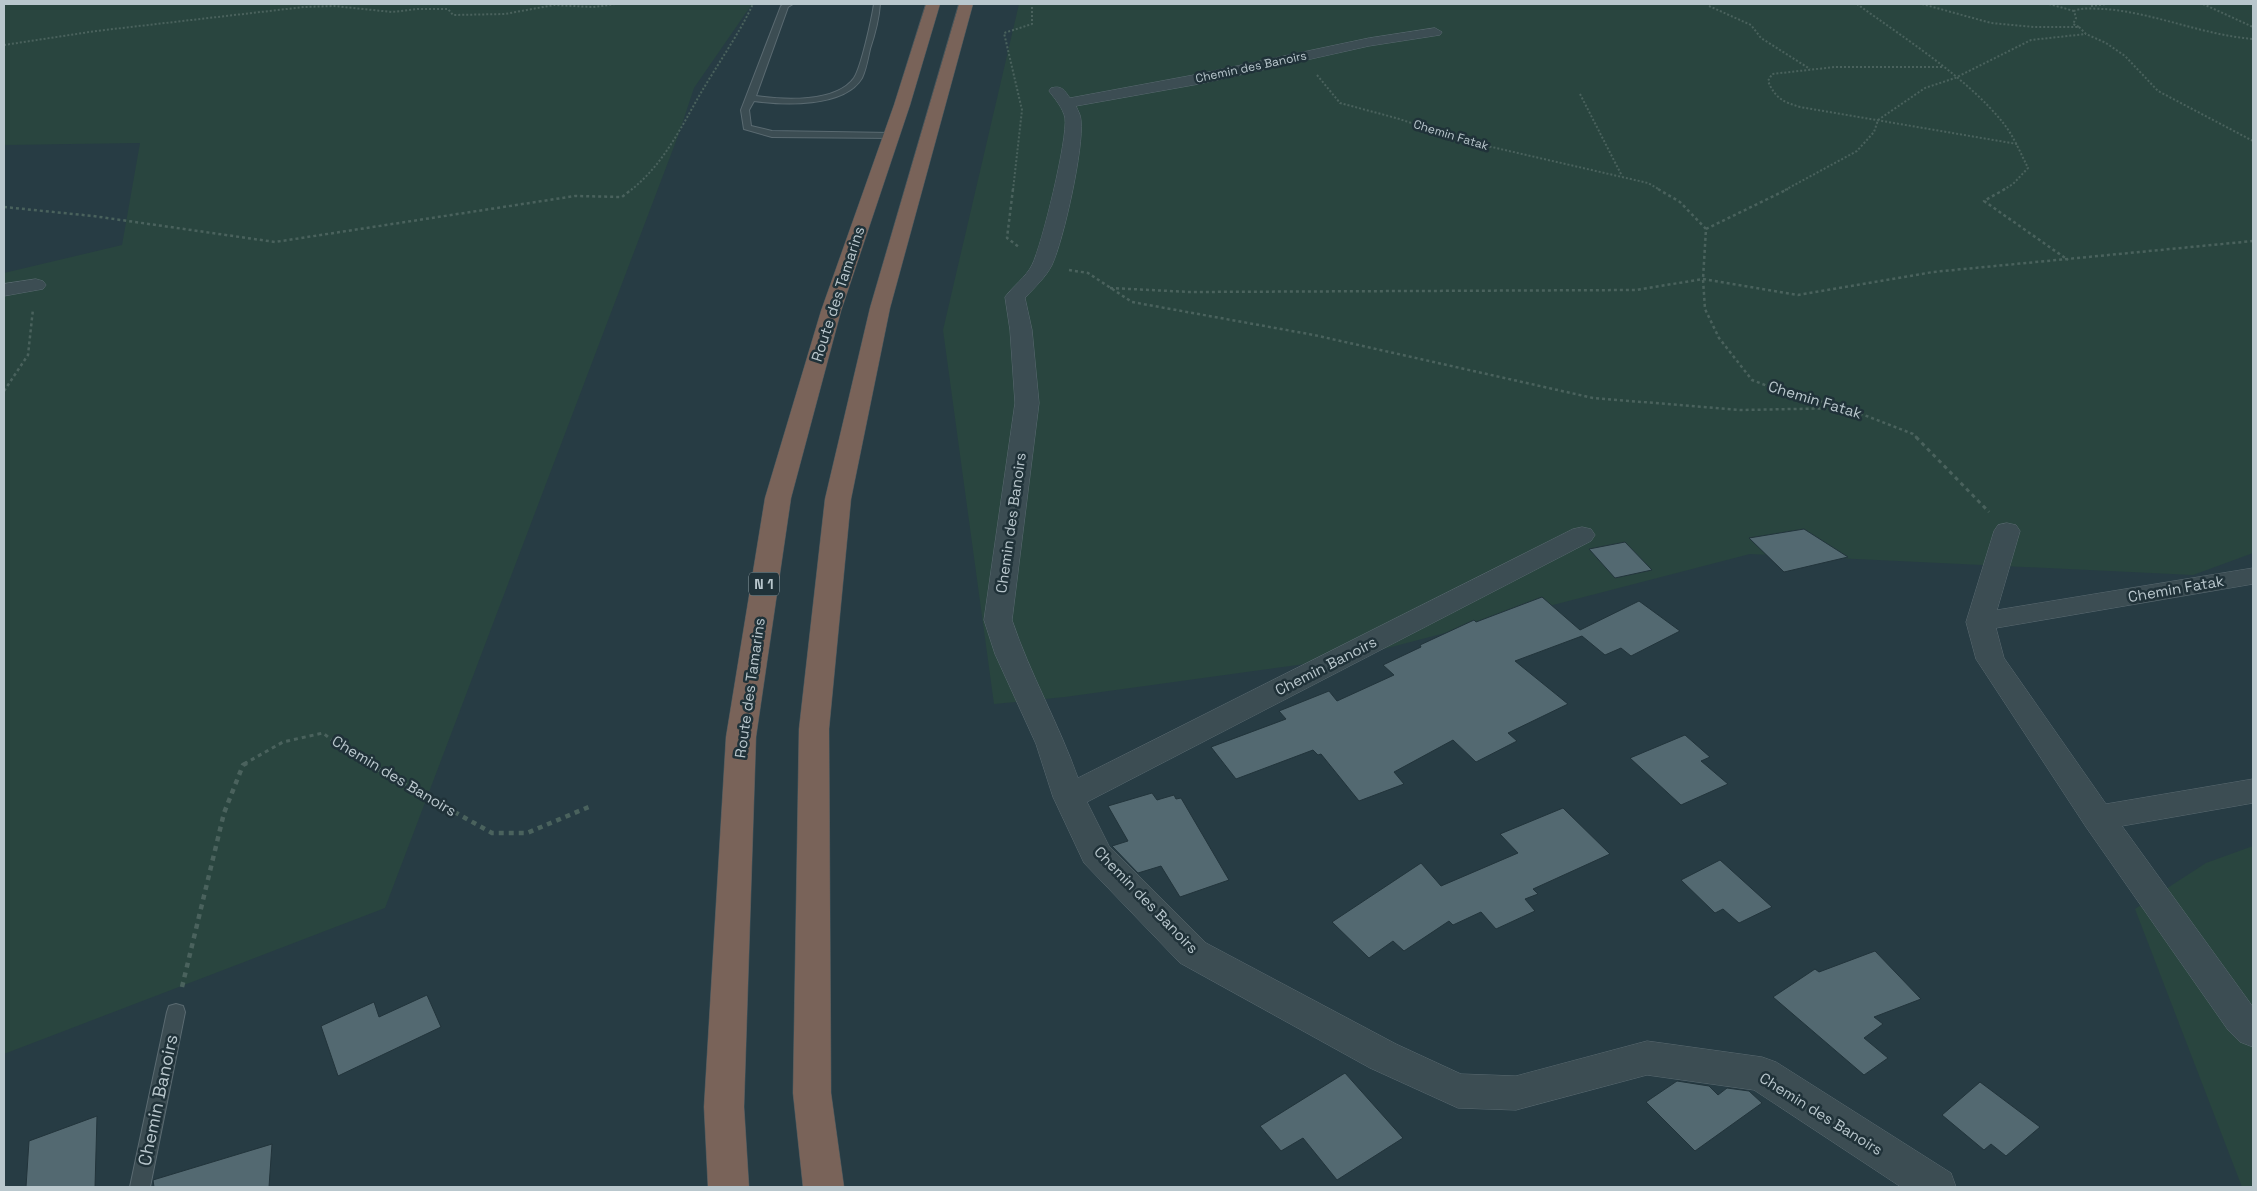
<svg xmlns="http://www.w3.org/2000/svg" width="2257" height="1191" font-family="'Space Grotesk',sans-serif">
<style>
.green{fill:#29453f}
.building{fill:#536971;stroke:#22343b}
.lines{fill:none;stroke-linecap:round;stroke-linejoin:round}
.lane-casing{stroke:#5a6a71;stroke-width:2}
.street-casing{stroke:#5a6a71;stroke-width:1}
.highway-casing{stroke:#46575e;stroke-width:1}
.path-far3{stroke:#4a625d;stroke-width:2;stroke-dasharray:2 2;stroke-linecap:butt}
.path-far2{stroke:#4a625d;stroke-width:2.5;stroke-dasharray:3 3;stroke-linecap:butt}
.path-far1{stroke:#4a625d;stroke-width:3;stroke-dasharray:4 4;stroke-linecap:butt}
.path{stroke:#4a625d;stroke-width:4.5;stroke-dasharray:5 5;stroke-linecap:butt}
.lane{fill:#3c4d53;fill-rule:evenodd}
.street{fill:#3c4d53;fill-rule:evenodd}
.highway{fill:#796359;fill-rule:evenodd}
.labels{text-anchor:middle;stroke-width:5;stroke-linejoin:round;paint-order:stroke}
.far-street-label{font-size:12px;fill:#b9c7cd;stroke:#203239}
.shield{fill:#203239;stroke:#8b9aa1;stroke-width:1}
.shield-label{font-size:14px;font-weight:bold;fill:#b9c7cd}
.street-label{font-size:15px;fill:#b9c7cd;stroke:#203239}
.near-street-label{font-size:18px;fill:#b9c7cd;stroke:#203239}
</style>
<rect width="100%" height="100%" fill="#273c44"/>
<g class="green">
<path d="M4,4h748l-58,84 -16,48 -293,772 -381,146v-781l118,-28 18,-102 -136,2z"/>
<path d="M1019,4h1234v549l-60,22 -443,-21 -401,104 -284,39 -71,7 -51,-374z"/>
<path d="M2253,846v341h-11l-107,-278 71,-46z"/>
</g>
<g class="building">
<path d="M1804,529l44,28 -64,15 -35,-34z"/>
<path d="M1625,542l27,28 -37,8 -26,-29z"/>
<path d="M1542,597l38,33 59,-29 41,30 -49,25 -10,-8 -16,7 -23,-19 -67,25 53,43 -60,29 9,8 -41,21 -23,-22 -59,32 10,12 -45,17 -38,-47 -3,1 -5,-5 -77,29 -25,-32 75,-28 -7,-8 50,-20 8,10 57,-26 -11,-10 38,-18 -1,-2 54,-25 2,2z"/>
<path d="M1685,735l25,22 -9,4 27,23 -47,21 -51,-47z"/>
<path d="M1152,793l5,7 17,-5 2,4 5,-1 48,82 -49,17 -19,-31 -23,7 -26,-27 16,-5 -20,-35z"/>
<path d="M1563,808l47,46 -77,35 5,5 -13,5 10,12 -39,18 -15,-17 -28,13 -4,-4 -45,30 -11,-10 -24,17 -37,-36 89,-59 20,23 77,-33 -18,-19z"/>
<path d="M1720,860l52,47 -33,16 -16,-14 -8,4 -34,-33z"/>
<path d="M1875,951l46,48 -47,18 9,7 -19,14 24,20 -24,17 -91,-78 42,-28 4,3z"/>
<path d="M427,995l14,32 -103,49 -17,-50 53,-24 5,15z"/>
<path d="M1345,1073l58,65 -66,42 -34,-42 -22,13 -21,-25z"/>
<path d="M1677,1081l32,5 9,9 9,-7 22,3 13,12 -67,48 -49,-49z"/>
<path d="M1980,1082l60,45 -34,29 -15,-12 -7,6 -42,-35z"/>
<path d="M97,1116l-2,71h-69l3,-46z"/>
<path d="M272,1144l-3,43h-115l-1,-7z"/>
</g>
<g class="lines">
<g class="lane-casing">
<g id="lane">
<path d="M793,4l-5,3 -32,89c27,4 80,7 98,-18 7,-10 18,-60 20,-74h6c-1,15 -5,30 -10,45 -2,9 -4,21 -8,29 -18,30 -79,27 -108,23l-5,9 2,16 21,5 119,2 4,3 -1,2 -122,-1 -28,-8 -3,-19 40,-104 3,-2z"/>
<path d="M176,1004l7,2 2,6 -35,175h-20l37,-175 2,-6z"/>
</g>
</g>
<g class="street-casing">
<g id="street">
<path d="M1435,28l7,4 -2,3 -71,11 -170,38 -123,22c2,5 5,9 5,15 3,26 -17,118 -29,144 -6,12 -17,22 -27,33l7,32 7,73 -27,217c18,54 47,104 66,158l495,-249 9,-2 9,2 4,6 -4,6 -504,261 22,44 97,97 190,101 65,30 55,2 131,-35 115,16 14,5 175,111 5,14h-55l-147,-97 -107,-15 -131,35 -58,-2 -88,-40 -190,-105 -96,-100 -31,-66 -17,-53 -41,-90 -11,-34 31,-217 -5,-73 -5,-33c8,-11 21,-20 27,-32 10,-20 36,-127 33,-147 -2,-10 -10,-19 -16,-27l2,-3c11,-3 13,2 19,10l129,-24 170,-36z"/>
<path d="M36,279l7,2 3,4 -3,4 -39,7v-12z"/>
<path d="M2007,523l9,2 4,6 -23,79 256,-42v16l-257,44 8,30 102,146 147,-25v24l-131,23 131,181v40l-13,-5 -12,-12 -142,-203 -110,-168 -10,-37 28,-91 4,-6z"/>
</g>
</g>
<g class="highway-casing">
<g id="highway">
<path d="M926,4h14l-30,101 -69,206 -50,187 -35,239 -12,370 5,80h-41l-4,-80 22,-370 39,-239 56,-187 73,-206z"/>
<path d="M959,4h14l-83,304 -39,191 -22,230 2,364 13,94h-41l-10,-94 6,-364 26,-230 45,-191z"/>
</g>
</g>
<g class="path-far3">
<path d="M1857,4c47,34 112,75 147,120 10,13 17,30 24,44l-15,16 -10,6"/>
<path d="M1922,4l69,19 43,4h45l-6,-3 3,-6 -2,-7c9,-4 21,-2 31,-2 50,4 98,26 148,30"/>
<path d="M2049,4l25,7"/>
<path d="M2203,4l50,23"/>
<path d="M1709,6l42,19 10,13 49,31"/>
<path d="M2091,6l17,-2"/>
<path d="M2079,27l7,7 20,9 19,13 33,35 95,50"/>
<path d="M4,45l92,-14 208,-24 30,-1 58,6 26,-3h30l5,6 52,-1 49,-9 39,2 23,-3"/>
<path d="M1942,67h-107l-63,7 -4,7c7,17 15,21 32,26l217,37"/>
<path d="M1317,75l23,28 56,15 74,24 178,41 12,7"/>
<path d="M1580,94l42,82"/>
<path d="M631,190c33,-26 50,-63 71,-99 17,-29 37,-57 51,-87"/>
<path d="M1013,190l9,-80 -18,-77 28,-9v-20"/>
<path d="M1785,190l72,-39 17,-19 4,-12 47,-32 30,-10 76,-38 55,-6"/>
</g>
<g class="path-far2">
<path d="M1013,189l-6,49 12,9"/>
<path d="M1658,189l22,13 26,27 -3,50 2,30 14,29 33,42 26,10 68,18 67,26 4,4"/>
<path d="M2005,189l-21,12 84,59"/>
<path d="M4,207l89,9 182,26 300,-46 47,1 10,-8"/>
<path d="M1706,229l82,-40"/>
<path d="M1069,270l19,3 44,29 182,33 279,63 148,12 105,-2"/>
<path d="M1110,288l80,4 446,-2 67,-11 95,16 135,-23 320,-31"/>
<path d="M4,391l24,-36 5,-46"/>
</g>
<g class="path-far1">
<path d="M1916,437l73,75"/>
<path d="M244,764l39,-22 40,-9 24,19 22,12"/>
</g>
<g class="path">
<path d="M367,763l125,70h35l64,-27"/>
<path d="M182,987l42,-174 19,-48 4,-2"/>
</g>
<use href="#lane" class="lane"/>
<use href="#street" class="street"/>
<use href="#highway" class="highway"/>
</g>
<g class="labels">
<g class="far-street-label">
<text transform="translate(1251 67) rotate(-12)" y="4">Chemin des Banoirs</text>
<text transform="translate(1451 135) rotate(17)" y="4">Chemin Fatak</text>
</g>
<rect class="shield" x="749" y="572.5" width="30" height="23" rx="4"/>
<g class="shield-label">
<text x="764" y="589">N 1</text>
</g>
<g class="street-label">
<text transform="translate(838 294) rotate(-72)" y="5">Route des Tamarins</text>
<text transform="translate(1815 400) rotate(17)" y="5">Chemin Fatak</text>
<text transform="translate(1011 523) rotate(-82)" y="5">Chemin des Banoirs</text>
<text transform="translate(2176 589) rotate(-10)" y="5">Chemin Fatak</text>
<text transform="translate(1326 666) rotate(-27)" y="5">Chemin Banoirs</text>
<text transform="translate(750 688) rotate(-82)" y="5">Route des Tamarins</text>
<text transform="translate(394 776) rotate(31)" y="5">Chemin des Banoirs</text>
<text transform="translate(1146 900) rotate(46)" y="5">Chemin des Banoirs</text>
<text transform="translate(1821 1114) rotate(32)" y="5">Chemin des Banoirs</text>
</g>
<g class="near-street-label">
<text transform="translate(158 1100) rotate(-78)" y="6">Chemin Banoirs</text>
</g>
</g>
<rect width="2257" height="1191" fill="none" stroke="#b9c7cd" stroke-width="10"/>
</svg>
